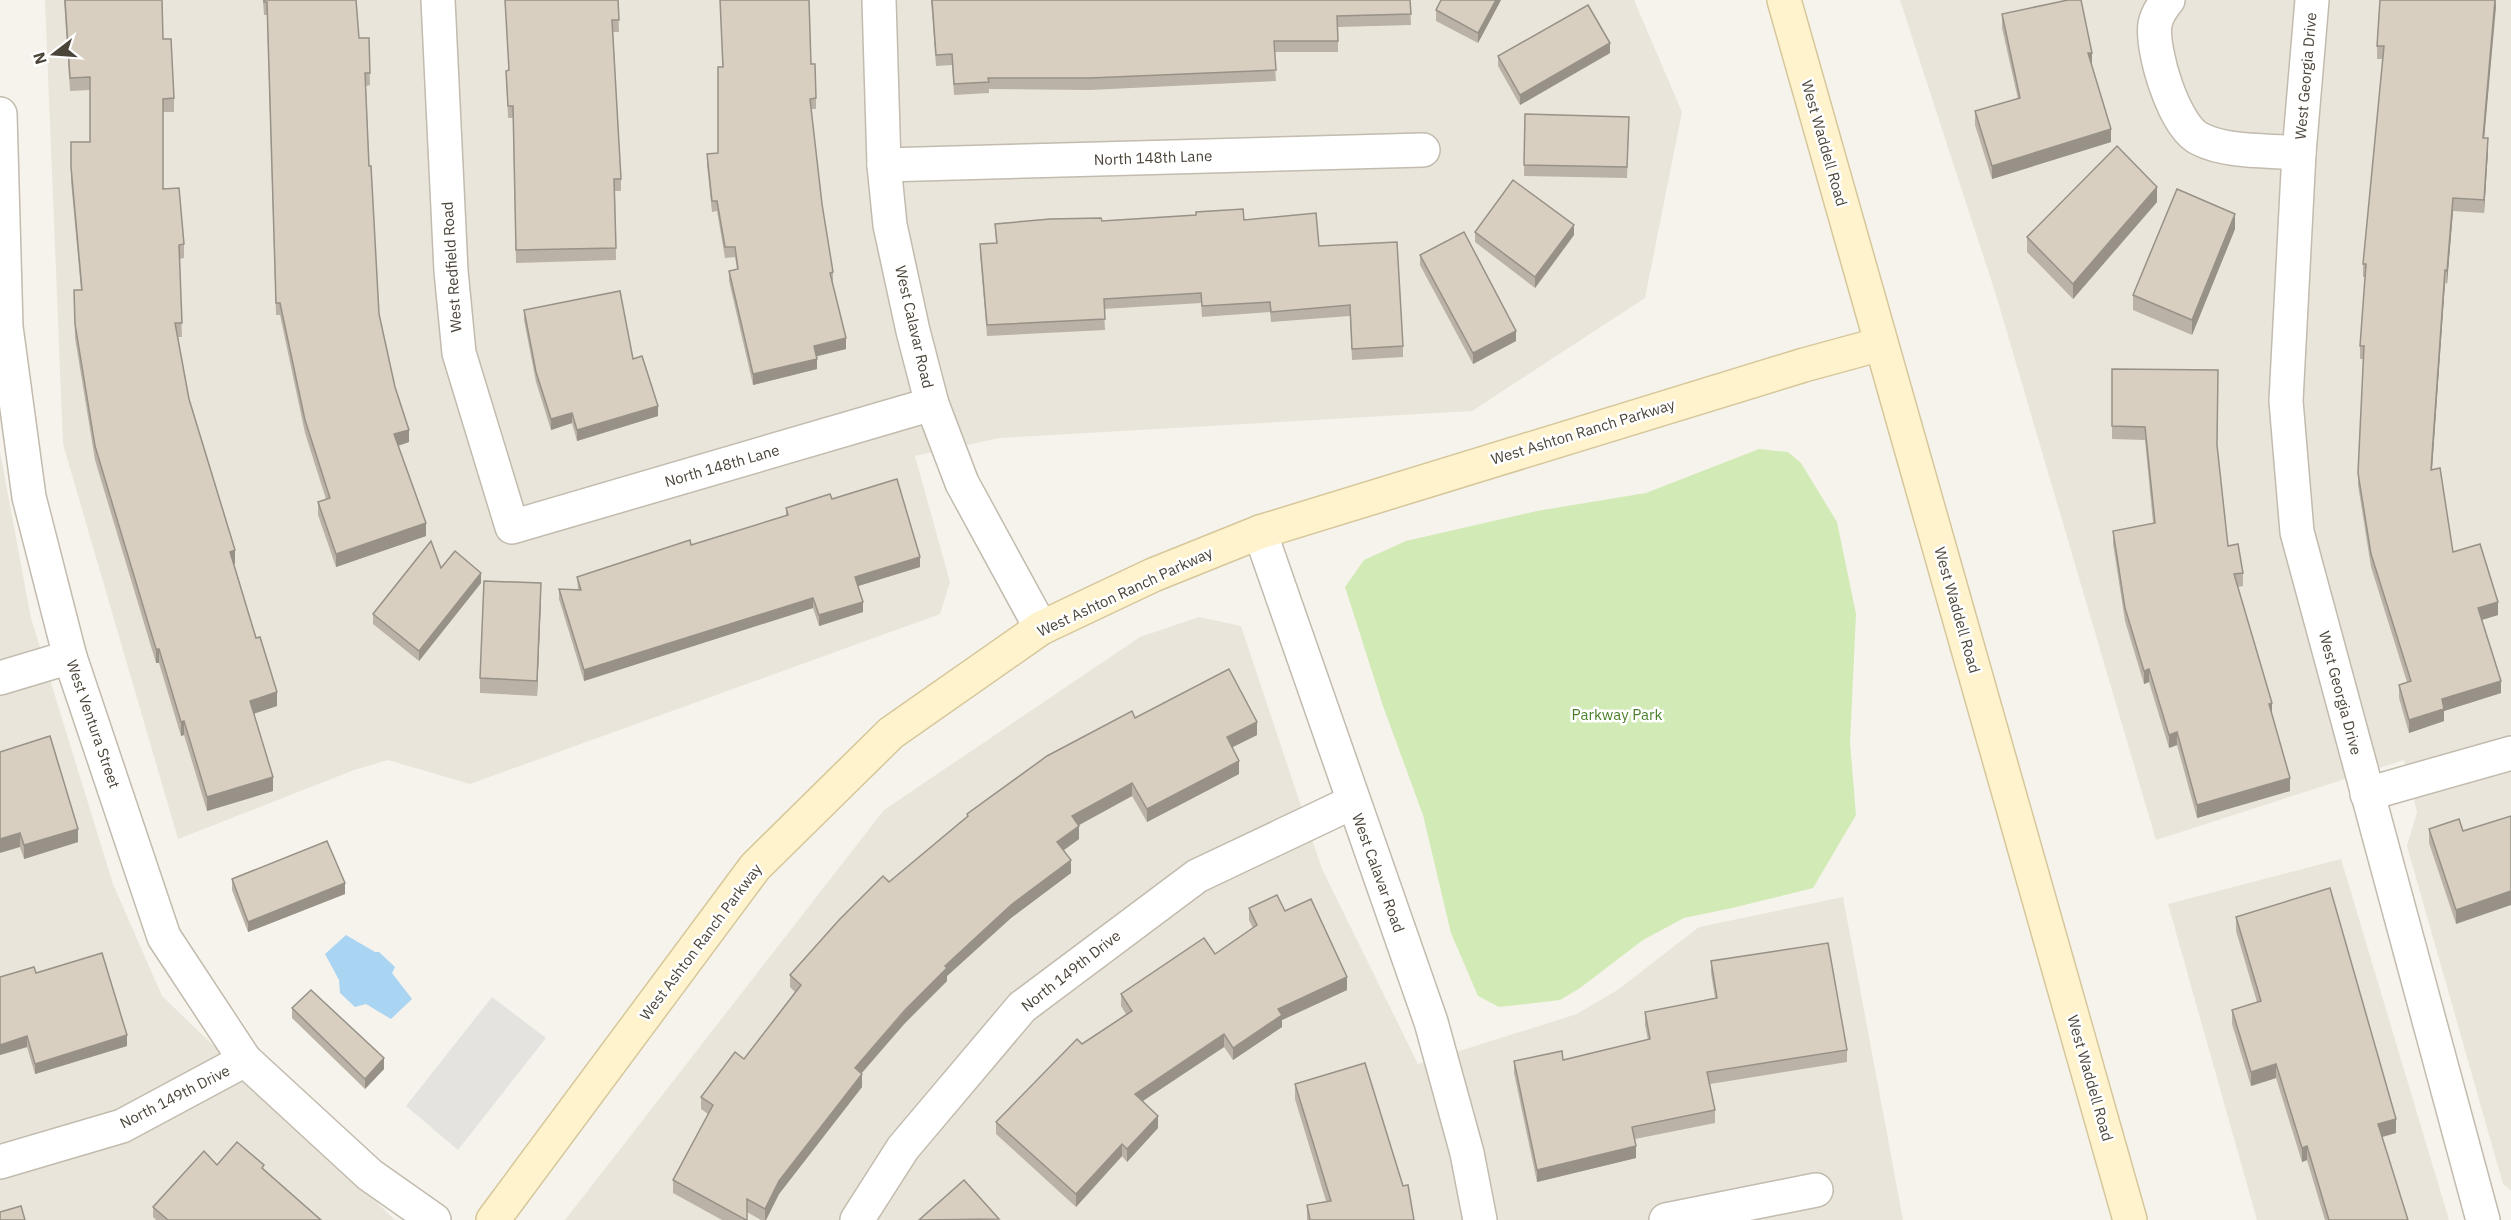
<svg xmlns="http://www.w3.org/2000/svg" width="2511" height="1220" font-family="'IBM Plex Sans',sans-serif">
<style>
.residential{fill:#eae5da}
.green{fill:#d2eab5}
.parking{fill:#e5e3e0}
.water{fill:#a9d4f2}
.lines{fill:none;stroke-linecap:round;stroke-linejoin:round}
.street-casing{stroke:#c2bbae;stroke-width:36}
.secondary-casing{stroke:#d6c79b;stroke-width:36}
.street{stroke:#fff;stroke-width:33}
.secondary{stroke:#fff3cd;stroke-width:33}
.wall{fill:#bab2a6}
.shaded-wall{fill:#979187}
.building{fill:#d8cfc1;stroke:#979187;stroke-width:1.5}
.labels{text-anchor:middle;stroke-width:5;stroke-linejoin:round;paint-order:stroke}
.street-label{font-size:15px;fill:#4b4439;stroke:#fff}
.park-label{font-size:15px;fill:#4a7f2a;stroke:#fff}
</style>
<rect width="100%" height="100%" fill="#f6f3ec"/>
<g class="residential">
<path d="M45,0h1589l48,112 -37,186 -173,113 -472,27 -85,18 35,126 -10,32 -470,170 -82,-24 -34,10 -176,69 -115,-395z"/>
<path d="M1900,0h611v1191l-8,-7 -96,-338 10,-34 -13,-52 -248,80 -160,-545z"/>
<path d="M0,452l31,166 82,266 49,112 233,224h-395z"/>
<path d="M1199,617l42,9 81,243 96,195 159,-50 42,-25 80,-62 144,-30 60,323h-1338l319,-410 256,-173z"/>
<path d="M2341,859l108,361h-192l-89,-316z"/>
</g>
<path class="green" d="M1759,449l29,3 13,11 36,59 19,92 -6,129 6,72 -43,73 -81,20 -48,10 -41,22 -63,48 -20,12 -61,7 -21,-11 -27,-63 -28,-118 -40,-109 -38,-119 19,-27 42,-19 131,-30 109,-18z"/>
<path class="parking" d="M492,997l54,41 -88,112 -52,-44z"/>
<path class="water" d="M346,935l29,17h4l16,15 -3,6 20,26 -21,20 -25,-15 -11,3 -15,-14 -1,-13 -14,-26z"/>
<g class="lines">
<g class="street-casing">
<g id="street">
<path d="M438,0l13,271 8,82 53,174 420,-123"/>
<path d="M879,0l5,165 6,60 23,106 19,73 30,79 79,145"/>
<path d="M2168,0c-6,7 -11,14 -13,24 -4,26 19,103 45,115 28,14 67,11 99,14"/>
<path d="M2312,0l-13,153 -13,248 11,131 186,688"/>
<path d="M0,114l6,213 23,170 41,160 94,280 81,123 125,115 64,45"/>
<path d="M884,165l539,-15"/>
<path d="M1260,532l171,490 36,131 13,67"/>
<path d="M0,678l70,-21"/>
<path d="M2367,794l144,-41"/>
<path d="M0,1162l122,-36 123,-66"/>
<path d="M857,1220l46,-72 119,-141 175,-131 156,-74"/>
<path d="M1666,1220l150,-30"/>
</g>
</g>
<g class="secondary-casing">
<g id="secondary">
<path d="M1784,0l346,1220"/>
<path d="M493,1220l262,-353 136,-134 150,-105 112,-53 107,-43 544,-167 77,-21"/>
</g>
</g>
<use href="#street" class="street"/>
<use href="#secondary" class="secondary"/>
</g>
<g class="wall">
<path d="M64,0h98l1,39 11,59v14h-11v77l21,55v14l-5,1 3,78h-4l11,62 46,165h-1l43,142 -23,7 19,78 -66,20 -23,-76 -3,1 -22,-73h-3l-61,-203 -20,-122 -1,-48h7l-10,-109v-39h19v-52l-20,1z"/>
<path d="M263,0h93l3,38h10l1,47 -4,1 3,80 10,148 16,73 14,55 -11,4 28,90 -90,31 -18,-52v-13l8,-3 -21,-66 -25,-118h-4l-9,-300h-3z"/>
<path d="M505,0h113l1,32h-6l8,147v12h-6l1,69 -100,3 -3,-145h-5l-2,-47 3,-1z"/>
<path d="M931,0h479l1,25 -73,2v25h-64l2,29 -186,9 -101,-1v4l-35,2 -2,-30 -16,1z"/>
<path d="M1501,0l-23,43 -42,-22v-11z"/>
<path d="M2496,0l-12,138 4,13 -4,62 -31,-2 -6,73 -2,-1 -13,187 21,82 45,63 -16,5 19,73 -57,18v10l-35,12 -10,-35v-13l8,-3 -36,-115 -13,-82 6,-126h-4v-13l5,-69h-2v-13l20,-205h-6v-13z"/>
<path d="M2002,14l90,52 19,76 -119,37 -17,-54v-14l43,-12 -16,-71z"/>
<path d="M1610,53l-90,52 -22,-39v-10z"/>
<path d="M811,64l5,34v11h-5l11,95 11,68v11h-1l14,66 -30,7 1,13 -64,16 -24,-104v-10l8,-2 -2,-12 -10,1 -8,-47 -5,1 -5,-47v-11l11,-1 4,-86z"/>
<path d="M1525,114l104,3 -2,61 -103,-2z"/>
<path d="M2157,202l-84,97 -46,-47v-15z"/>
<path d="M1244,220l75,26 84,100v11l-51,3 -2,-44 -79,6 -1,-10 -68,5 -1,-14 -97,6 1,21 -118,6 -7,-82v-10l16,-1 -1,-19 107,-3z"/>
<path d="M2235,229l-43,106 -59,-25v-15z"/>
<path d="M1475,232l99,3 -39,53 -60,-46z"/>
<path d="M1420,255l96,86 -43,23 -53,-99z"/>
<path d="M524,310l109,49 25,57 -81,25 -5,-18 -21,7 -15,-48 -12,-62z"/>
<path d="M2112,369l105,77 11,100 15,27v13l-5,1 34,128 18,76 -93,27 -20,-73 -8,3 -20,-66 -5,2 -19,-63 -12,-77v-13l40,-8 -8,-83 -33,-1z"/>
<path d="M832,499l88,68 -62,19 5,26 -44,14 -6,-18 -229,73 -25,-82v-10h19l-1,-12 114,-32 95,-29v-8z"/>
<path d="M441,568l40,15 -62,78 -46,-37v-10z"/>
<path d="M541,598l-4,98 -57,-3v-15z"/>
<path d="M1135,718l122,17 -25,12 7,27 -92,48 -15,-26 -54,29 1,14 -15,11 7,23 -60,45 -64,58v5l-42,42 -44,50 1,14 -83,107 -13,26h-5l-14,-8v8h-25l-49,-27v-13l35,-66 -7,-5v-12l43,-38 51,-67 -5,-5v-12l99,-93 78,-65v-3z"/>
<path d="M0,752l78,90 -54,17 -4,-12z"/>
<path d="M2429,829l34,2 -7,93 -27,-81z"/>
<path d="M232,879l113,15 -97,38 -16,-42z"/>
<path d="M1249,908l36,3 62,79 -65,30v7l-49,33 -9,-13 -81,54 15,27 -31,34 -5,-6 -46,51 -80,-73v-12l86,-78 44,-30 -5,-8v-12l94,-40 38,-26 -4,-8z"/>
<path d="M2236,917l160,216 -14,4 26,83h-83l-18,-60 -5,2 -26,-84 -25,8 -19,-62v-14l25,-8 -21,-71z"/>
<path d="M1711,961l136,89v12l-137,22 5,26v13l-80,16 1,19 -99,24 -23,-109v-12l49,-1 85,-20 -3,-15v-13l70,-14 -4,-25z"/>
<path d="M36,973l91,73 -92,28 -8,-27 -27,8v-78z"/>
<path d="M292,1008l92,61 -19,20 -73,-71z"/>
<path d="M1295,1084l108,102 11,34h-107v-15l19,-4 -31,-102z"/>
<path d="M217,1165l47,5 57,50h-165l-3,-3v-10z"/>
</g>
<g class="shaded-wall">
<path d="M1496,0h5l-23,43v-10z"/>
<path d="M2495,0l1,7 -13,144v-13z"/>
<path d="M1610,43v10l-90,52v-10z"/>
<path d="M2088,53h4v13l-4,1z"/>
<path d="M2111,129v13l-119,37v-13z"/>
<path d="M2488,138v13l-4,62v-13z"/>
<path d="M2157,187v15l-84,97v-15z"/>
<path d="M2453,198v13l-6,73v-13z"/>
<path d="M2235,214v15l-43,106v-15z"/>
<path d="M1574,225v10l-39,53v-11z"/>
<path d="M2445,270v13l-14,200v-13z"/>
<path d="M1516,331v10l-43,23v-11z"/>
<path d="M846,338v11l-32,8v-11z"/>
<path d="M817,359v10l-64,16v-11z"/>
<path d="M658,406v10l-81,25v-11z"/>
<path d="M572,413v10l-21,7v-11z"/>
<path d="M409,430v12l-15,5v-13z"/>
<path d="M426,523v13l-90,31v-13z"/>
<path d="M235,550v14l-5,1v-13z"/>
<path d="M920,557v10l-65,20v-10z"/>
<path d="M481,573v10l-62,78v-10z"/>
<path d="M541,583v15l-4,98v-15z"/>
<path d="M813,598v10l-229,73v-11z"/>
<path d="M863,602v10l-44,14v-11z"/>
<path d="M2498,602v13l-20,6v-13z"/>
<rect x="156" y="649" width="3" height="14"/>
<path d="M2149,669v13l-5,2v-13z"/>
<path d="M2501,681v12l-57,18v10l-35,12v-13l33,-21z"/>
<path d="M277,692v14l-27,9v-14z"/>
<path d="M2272,703v13l-3,-12z"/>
<path d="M184,721v14l-3,1v-14z"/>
<path d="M1257,722v13l-30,15v-13z"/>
<path d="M2177,732v13l-8,3v-13z"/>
<path d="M1239,761v13l-92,48v-13z"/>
<path d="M273,777v14l-66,20v-14z"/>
<path d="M2290,778v13l-93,27v-13z"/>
<path d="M1132,783v13l-60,33v-13z"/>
<path d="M1079,826v13l-22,16v-13z"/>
<path d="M78,829v13l-54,17v-14z"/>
<path d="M20,833v14l-20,6v-14z"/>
<path d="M1071,860v13l-60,45 -64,58v5l-42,42 -50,58v-13l90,-102 66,-61z"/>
<path d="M345,883v11l-97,38v-10z"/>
<path d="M2511,891v14l-55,19v-14z"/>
<path d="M1347,977v13l-65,30v7l-49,33v-12l45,-39z"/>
<path d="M1224,1034v13l-89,59v-12z"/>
<path d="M127,1035v11l-92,28v-10z"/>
<path d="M27,1036v11l-27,8v-10z"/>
<path d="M384,1058v11l-19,20v-10z"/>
<path d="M2276,1064v14l-25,8v-14z"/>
<path d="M862,1074v13l-83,107 -13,26h-1v-11l14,-28z"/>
<path d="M1158,1116v12l-31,34v-13z"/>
<path d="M2396,1119v14l-18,5v-14z"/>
<path d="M1122,1144v12l-46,51v-13z"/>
<path d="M1636,1146v12l-99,24v-12z"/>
<path d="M2307,1146v14l-5,2v-14z"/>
</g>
<g class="building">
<path d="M65,0h97l1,39h8l3,59 -11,1v90l16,-1 5,56 -5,1 3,78h-7l14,76 46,151 -5,2 26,86 4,-1 17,55 -27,9 23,76 -66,20 -23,-76 -3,1 -22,-73h-3l-61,-203 -20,-122 -1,-34h8l-11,-123v-25h19v-65l-20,1z"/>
<path d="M264,0h92l3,38h10l1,35h-5l4,93h2l8,148 16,73 14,43 -15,4 32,89 -90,31 -18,-52 12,-4 -25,-78 -25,-117h-4l-9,-301h-3z"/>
<path d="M505,0h113l1,20h-7l9,159h-7l2,69 -100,2 -3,-144h-5l-2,-35 3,-1z"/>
<path d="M720,0h89l2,64h4l1,34 -6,1 12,105 11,68 -3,1 16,65 -32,8 3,13 -64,15 -24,-103 9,-2 -3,-22h-10l-8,-46h-5l-5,-47 11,-1v-86h5z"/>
<path d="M932,0h478l1,14 -74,2 1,25h-64l2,29 -186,8h-102l1,4 -35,2 -2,-30 -16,1z"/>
<path d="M1441,0h55l-18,33 -42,-23z"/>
<path d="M2068,0h13l11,53h-4l23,76 -119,37 -17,-55 45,-13 -18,-84z"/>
<path d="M2380,0h115l-12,138h5l-4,62 -31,-2 -6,73 -2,-1 -14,200 9,-2 13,84 27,-8 18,58 -20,6 23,73 -59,18 2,10 -35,11 -10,-35 12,-4 -40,-127 -13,-81 6,-127h-4l6,-82h-3l21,-218h-7z"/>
<path d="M1588,5l22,38 -90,52 -22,-39z"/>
<path d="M1525,114l104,3 -2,50 -103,-2z"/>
<path d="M2117,146l40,41 -84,97 -46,-47z"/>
<path d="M1513,180l61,45 -39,52 -60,-45z"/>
<path d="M2177,189l58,25 -43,106 -59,-25z"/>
<path d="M1243,209l1,11 72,-7 3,33 78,-4 6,104 -51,3 -2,-44 -79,7 -1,-10 -68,4 -1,-13 -97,6 1,20 -118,6 -7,-81 17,-1 -2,-19 55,-5 51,-1 1,3 94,-6v-3z"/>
<path d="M1464,232l52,99 -43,22 -53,-98z"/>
<path d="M620,291l13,68 9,-3 16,50 -81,24 -5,-17 -21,6 -15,-47 -12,-62z"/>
<path d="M2112,369l106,1 -1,75 11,101 10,-2 5,29 -9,1 38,129 -3,1 21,74 -93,27 -20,-73 -8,3 -20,-66 -5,2 -19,-63 -12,-77 42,-8 -10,-96 -33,-1z"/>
<path d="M897,479l23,78 -65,20 8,25 -44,13 -6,-17 -229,72 -25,-81 22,1 -4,-13 113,-37 1,5 97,-30 -2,-7 44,-14 2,5z"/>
<path d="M431,541l10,27 14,-17 26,22 -62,78 -46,-37z"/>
<path d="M484,581l57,2 -4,98 -57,-3z"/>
<path d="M1229,669l28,53 -30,15 12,24 -92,48 -15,-26 -60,33 7,10 -22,16 14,18 -60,45 -66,61 2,2 -42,42 -50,58 7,6 -83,107 -14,28 -18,-10v21h-1l-73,-40 40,-75 -12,-8 34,-45 9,7 57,-74 -11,-10 49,-55 44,-44 6,6 79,-66 -1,-2 80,-58 85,-45 3,7z"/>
<path d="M50,736l28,93 -54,16 -4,-12 -20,6v-87z"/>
<path d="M2511,816v75l-55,19 -27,-81 30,-10 4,12z"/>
<path d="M327,841l18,42 -97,39 -16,-43z"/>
<path d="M2330,888l66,231 -18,5 30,96h-79l-22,-74 -5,2 -26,-84 -25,8 -19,-62 29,-9 -25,-84z"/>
<path d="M1277,895l8,16 26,-12 36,78 -69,32 4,6 -49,33 -9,-14 -89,60 23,22 -31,33 -5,-5 -46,50 -80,-72 81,-83 5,5 50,-33 -11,-17 83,-56 11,16 42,-29 -8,-17z"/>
<path d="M1828,943l19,107 -140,22 8,38 -83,17 4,19 -99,24 -23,-109 48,-10 1,9 87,-21 -5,-27 72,-14 -6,-37z"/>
<path d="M102,953l25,82 -92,29 -8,-28 -27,9v-68l34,-10 2,6z"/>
<path d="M311,990l73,68 -19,21 -73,-71z"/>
<path d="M1365,1063l38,123 5,-1 6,35h-104l-3,-15 24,-4 -36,-117z"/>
<path d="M237,1142l27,23 -2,3 59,52h-153l-15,-13 51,-56 13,14z"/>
<path d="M964,1180l35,39 -80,1z"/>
<path d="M21,1206l4,14h-25v-8z"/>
</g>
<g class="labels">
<g class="street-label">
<text transform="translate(2306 76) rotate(-85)" y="5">West Georgia Drive</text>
<text transform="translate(1824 143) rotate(74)" y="5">West Waddell Road</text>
<text transform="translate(1153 158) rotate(-2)" y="5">North 148th Lane</text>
<text transform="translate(452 267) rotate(-94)" y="5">West Redfield Road</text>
<text transform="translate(914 327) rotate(77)" y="5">West Calavar Road</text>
<text transform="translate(1583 432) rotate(-17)" y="5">West Ashton Ranch Parkway</text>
<text transform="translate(722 466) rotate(-16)" y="5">North 148th Lane</text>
<text transform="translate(1125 592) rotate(-25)" y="5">West Ashton Ranch Parkway</text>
<text transform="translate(1957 610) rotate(74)" y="5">West Waddell Road</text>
<text transform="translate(2340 693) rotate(75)" y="5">West Georgia Drive</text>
<text transform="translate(93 724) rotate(71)" y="5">West Ventura Street</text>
<text transform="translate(1378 873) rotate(70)" y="5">West Calavar Road</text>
<text transform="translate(701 942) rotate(-53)" y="5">West Ashton Ranch Parkway</text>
<text transform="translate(1071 971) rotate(-38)" y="5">North 149th Drive</text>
<text transform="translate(2090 1078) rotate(74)" y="5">West Waddell Road</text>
<text transform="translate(175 1097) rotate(-27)" y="5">North 149th Drive</text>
</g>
<g class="park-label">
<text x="1617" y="720">Parkway Park</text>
</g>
</g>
<g transform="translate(54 54) rotate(253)" stroke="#ffffff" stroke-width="4.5" paint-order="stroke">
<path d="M0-4.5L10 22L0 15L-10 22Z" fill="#4b4439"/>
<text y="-9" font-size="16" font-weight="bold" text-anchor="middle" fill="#4b4439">N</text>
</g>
</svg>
